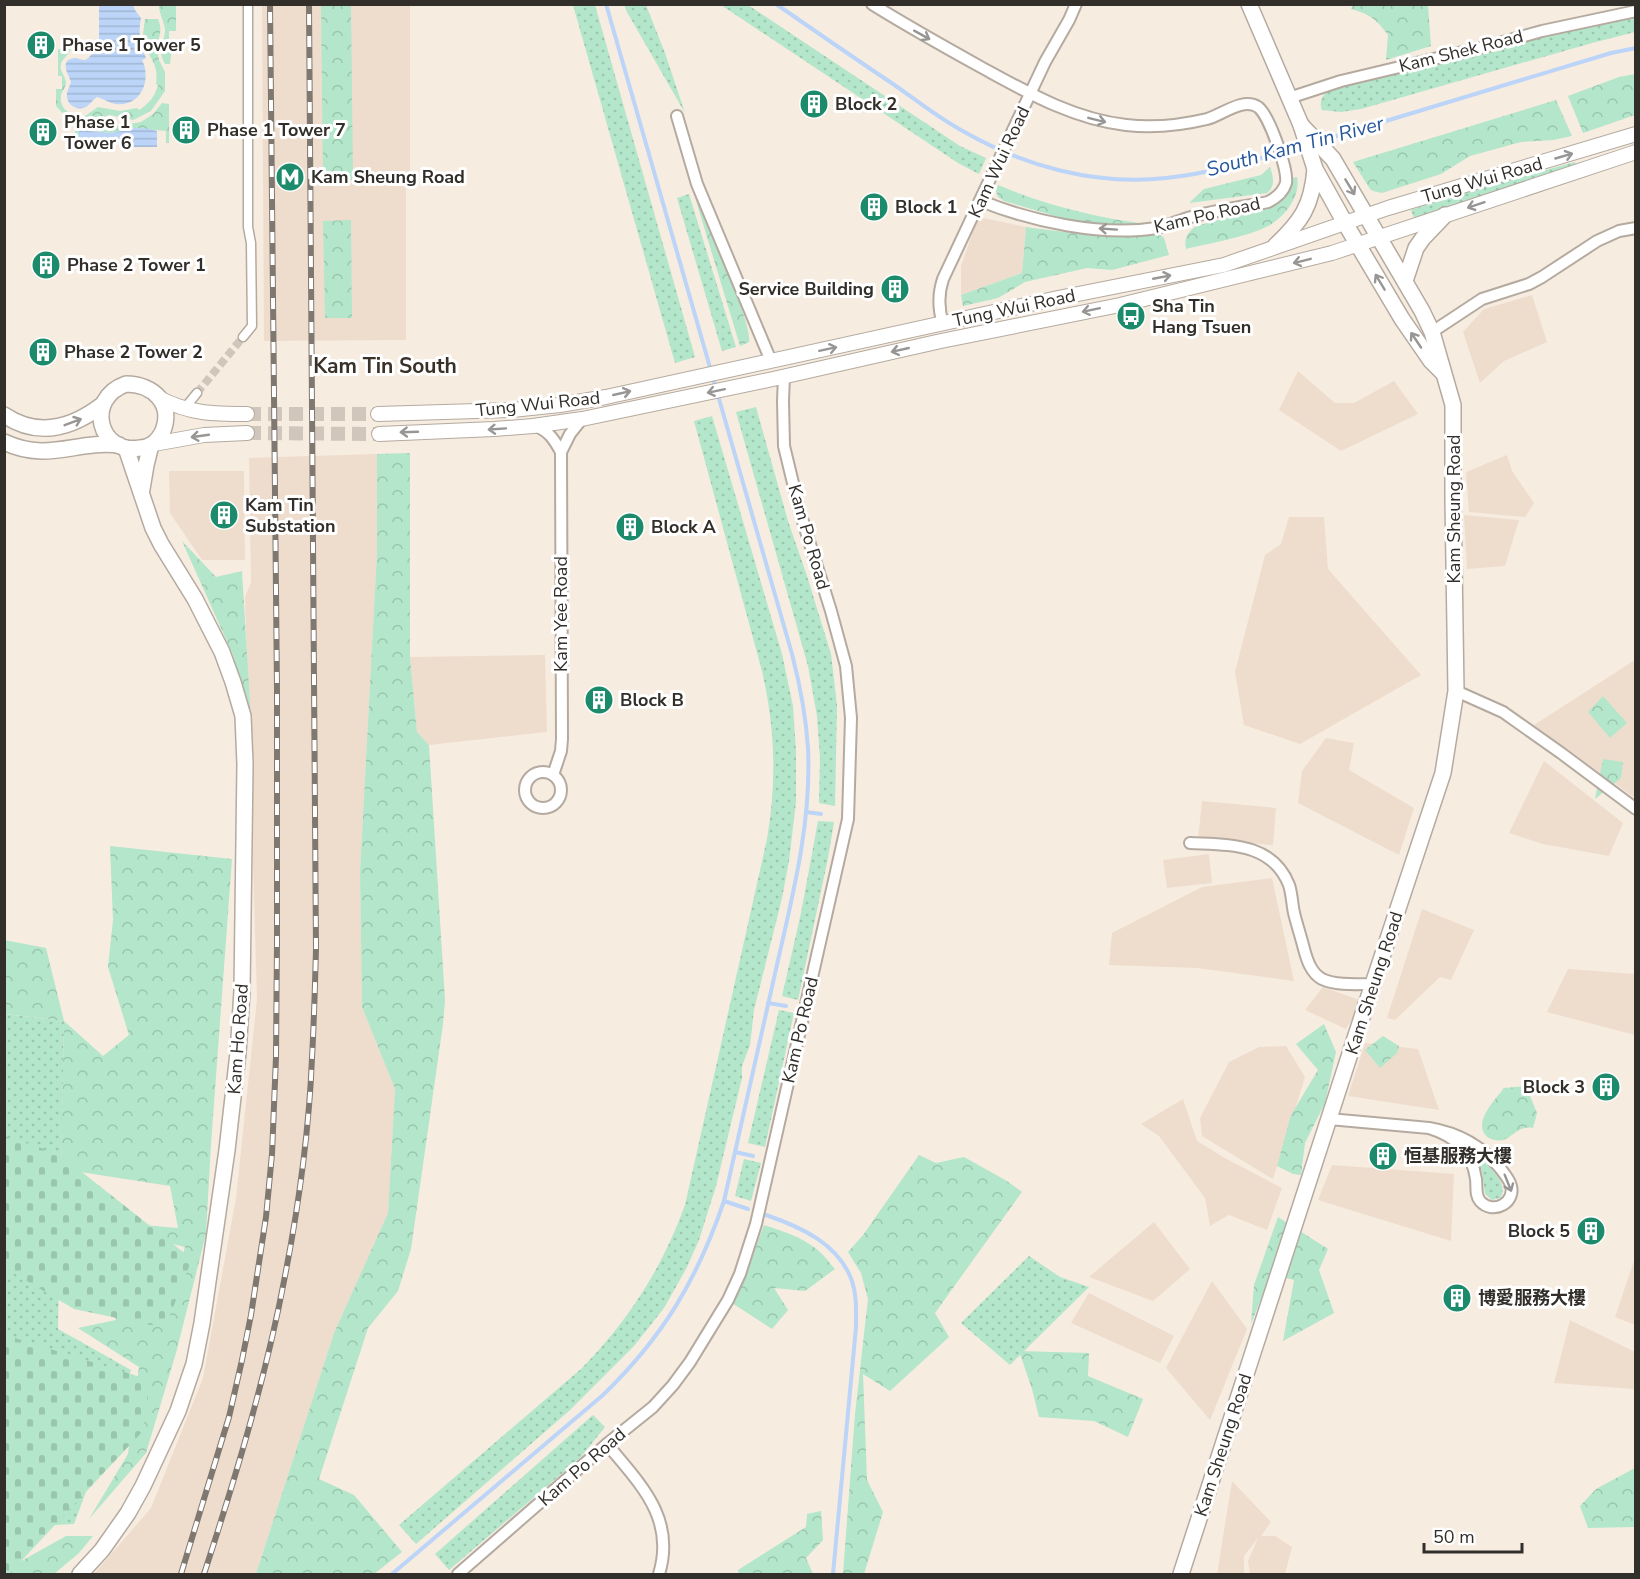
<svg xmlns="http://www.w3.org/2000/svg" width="1640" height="1579" font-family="'Nunito Sans','Noto Sans TC',sans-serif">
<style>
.built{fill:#eeddcd}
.grass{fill:url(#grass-dots)}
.forest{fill:url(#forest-crowns)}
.cemetery{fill:url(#cemetery-stones)}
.water{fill:url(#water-rules)}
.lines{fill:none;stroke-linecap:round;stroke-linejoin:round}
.stream{stroke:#bbd4f7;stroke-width:4}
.pedestrian-tunnel{stroke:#d0c6bc;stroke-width:8;stroke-dasharray:8 4;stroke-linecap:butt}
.tertiary-tunnel{stroke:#d0c6bc;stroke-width:14;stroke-dasharray:14 7;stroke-linecap:butt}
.pedestrian-casing{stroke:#b5aa9f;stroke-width:11}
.minor-casing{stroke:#b5aa9f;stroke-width:14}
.tertiary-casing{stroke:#b5aa9f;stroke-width:16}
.secondary-casing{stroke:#b5aa9f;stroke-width:18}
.pedestrian{stroke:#fff;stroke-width:8}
.minor{stroke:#fff;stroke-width:10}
.tertiary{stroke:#fff;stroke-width:14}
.secondary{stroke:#fff;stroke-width:15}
.rail-casing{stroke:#7f7871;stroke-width:6}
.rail{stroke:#fff;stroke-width:4;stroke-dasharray:11;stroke-linecap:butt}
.oneway{stroke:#989694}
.labels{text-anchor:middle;stroke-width:6;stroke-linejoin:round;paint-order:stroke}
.poi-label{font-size:18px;font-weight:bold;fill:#322e2a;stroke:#fff;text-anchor:start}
.street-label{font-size:18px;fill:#322e2a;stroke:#fff}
.water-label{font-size:20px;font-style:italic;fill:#26579b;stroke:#fff}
.quarter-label{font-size:21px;font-weight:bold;fill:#393128;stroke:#fff}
</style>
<defs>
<pattern id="grass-dots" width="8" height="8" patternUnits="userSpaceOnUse" patternTransform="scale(1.5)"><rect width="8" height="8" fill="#b3e6ca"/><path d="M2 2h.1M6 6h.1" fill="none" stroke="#9ac6ae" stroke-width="1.8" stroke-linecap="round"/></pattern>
<pattern id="forest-crowns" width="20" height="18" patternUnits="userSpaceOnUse" patternTransform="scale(1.5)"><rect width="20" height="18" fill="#b3e6ca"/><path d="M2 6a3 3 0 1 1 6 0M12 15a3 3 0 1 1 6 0" fill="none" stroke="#9ac6ae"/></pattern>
<pattern id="cemetery-stones" width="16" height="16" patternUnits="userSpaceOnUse" patternTransform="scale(1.5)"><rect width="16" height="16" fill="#b3e6ca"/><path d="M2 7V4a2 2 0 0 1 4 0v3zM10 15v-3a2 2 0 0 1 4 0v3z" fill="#9ac6ae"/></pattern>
<pattern id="water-rules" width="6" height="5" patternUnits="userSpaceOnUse" patternTransform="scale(1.5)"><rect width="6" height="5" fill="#bbd4f7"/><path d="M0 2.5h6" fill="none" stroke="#a1b6d4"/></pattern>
</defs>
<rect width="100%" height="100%" fill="#f7ece0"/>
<g class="built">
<path d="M262,5h148v168h-4v167l-142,1z"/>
<path d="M978,217l48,10 -4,46 -61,22v-29z"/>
<path d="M1532,295l15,47 -43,19 -24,22 -17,-51 21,-23z"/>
<path d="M1298,371l37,32h19l40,-22 24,33 -77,37 -62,-41z"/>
<path d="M377,454v98l-17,320 2,135 33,82 -7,124 -54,120 -78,241h-162l57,-66 52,-130 33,-180 21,-199 -12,-402 6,-14 -2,-125z"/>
<path d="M1507,455l5,16 22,32 -9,14 -56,-5 -3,-40z"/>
<path d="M169,471h75l1,89h-43l-32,-47z"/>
<path d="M1464,515l55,5 -14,46 -38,3z"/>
<path d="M1289,517h35l4,52 93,106 -121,69 -56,-19 -9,-53 30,-117 16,-11z"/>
<path d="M545,655l2,77 -118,13 -12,-13 -7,-75z"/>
<path d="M1635,660v138l-101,-73z"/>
<path d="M1326,738l28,5 -5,27 65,38 -15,47 -101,-52 4,-32z"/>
<path d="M1544,761l79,62 -14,33 -66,-12 -34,-11z"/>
<path d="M1202,801l74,7 -3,37 -75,-6z"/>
<path d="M1209,854l3,29 -45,5 -4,-28z"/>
<path d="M1272,878l22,103 -97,-13 -88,-3 3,-32 90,-46z"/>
<path d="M1422,909l52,21 -23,50 -11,-3 -45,43 -8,-2z"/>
<path d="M1568,969l67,5v61l-88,-23z"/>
<path d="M1323,987l39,14 -16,28 -41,-19z"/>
<path d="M1365,1043l53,6 21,61 -91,-14z"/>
<path d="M1286,1046l19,31 -32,102 -71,-43 -2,-18 29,-56 30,-15z"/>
<path d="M1183,1099l14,42 26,16 59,31 -15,42 -38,-15 -19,11 -5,-28 -46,-62 -18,-12z"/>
<path d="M1332,1165l122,9 -3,67 -133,-41z"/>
<path d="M1154,1222l36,47 -37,32 -64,-24z"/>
<path d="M1635,1258v67l-20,-8z"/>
<path d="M1212,1281l35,48 -37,91 -44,-52z"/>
<path d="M1089,1293l85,43 -14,27 -89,-40z"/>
<path d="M1570,1320l65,32v37l-81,-6z"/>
<path d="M1232,1481l39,41 -10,14h14l17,11 -7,27h-35l-2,-13 10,-23 -14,18v18h-27z"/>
</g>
<g class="grass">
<path d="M573,5h22l100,352 -20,6z"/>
<path d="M624,5h22l19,48 20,60 -58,-101z"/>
<path d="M721,5h27l212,141 26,12 -7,16 -21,-11z"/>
<path d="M1635,15v17l-43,11 -231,66 -20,3 -19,-2c-4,-10 2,-16 10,-23z"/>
<path d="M1575,162l1,3 -162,53 -3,-8 51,-17z"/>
<path d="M689,194l47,153 -14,4 -45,-153z"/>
<path d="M756,407l32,114 19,55 24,78 6,51 -2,101 -16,-3 1,-45 -3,-42 -9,-50 -72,-254z"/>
<path d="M712,416l70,238 11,52 3,45v51l-7,59 -7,37 -28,112 -4,35 -8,21v12l-26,108 -17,54 -13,29 -22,39 -30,38 -64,64 -154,134 -17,-19 182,-156c47,-48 81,-100 104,-164l82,-366c10,-57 8,-112 -5,-168l-68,-250z"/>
<path d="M818,821l16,1 -6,36 -30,142 -16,-4 19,-83z"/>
<path d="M779,1010l15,3 -29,134 -17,-4z"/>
<path d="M4,1014l60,7 -6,308 73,41 -57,154 -37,2 -32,-54z"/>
<path d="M1475,1154c11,10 36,29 25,44l-8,2 -7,-6 -3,-23z"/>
<path d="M744,1159l17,4 -10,38 -16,-5z"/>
<path d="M1029,1256l31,21 29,10 -79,78 -49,-42z"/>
<path d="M593,1415l12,12 -25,31 -131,112 -14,-16z"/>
</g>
<g class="forest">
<path d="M159,5h17v26h-7v14h7l-1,5 -4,5 -1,9h-5c-9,-18 0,-19 0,-35 -1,-8 -6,-15 -6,-24z"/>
<path d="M321,5h30l2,175h-30z"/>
<path d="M1353,5h75l3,41 -45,14 2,-25c-11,-15 -18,-21 -37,-26z"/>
<path d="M145,19h13c5,11 1,17 -1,28l-11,2 -3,-15z"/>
<path d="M67,48h4c-1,7 -8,9 -10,16 -2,7 4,11 5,18 0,5 -4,9 -5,13 -2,14 9,21 21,21v6l-14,-3 -12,-13v-17h6v-13h-4v-27h9z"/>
<path d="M157,50l2,10 6,12v19l-14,20 -18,9 -23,-5 -26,7 1,-6 13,-9 22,4 17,-3 2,2c10,-6 16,-14 19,-25l-2,-1c2,-12 -1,-21 -8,-31z"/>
<path d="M1635,74v41l-52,18 -15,-37 51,-19z"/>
<path d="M1556,100l16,36 -19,4 -32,2 -51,14 -29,18 -59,19 -9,-2 -3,-2 -17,-27z"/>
<path d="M162,103l7,1v39h-3v-12l-31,-3 -24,5 -23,-3 15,9v11h-4l-1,-9h-15v9h-17v-5l9,-7v-9l2,-3 21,-1 13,2 30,-5 12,-8z"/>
<path d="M1270,167c3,9 6,19 -3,26l-78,10 15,-14 57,-14z"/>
<path d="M1297,177c4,19 -12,40 -29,49 -21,11 -58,17 -82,23 -2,-11 1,-16 10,-23l81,-21c10,-7 11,-15 12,-26z"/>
<path d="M998,185c50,21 93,31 147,39l-1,2 -43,-1 -29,-4 -68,-20 -6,-4 -2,-6z"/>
<path d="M694,194c10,24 59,129 55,148l-9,4z"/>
<path d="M351,220l1,98h-27l-2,-97z"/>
<path d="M1026,227c46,6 87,12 133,7l5,4 5,17 -57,15 -25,-2 -62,14 -27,16 -35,8 -2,-11 61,-22z"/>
<path d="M410,453v204l7,75 12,13 16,255 -2,24 -32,225 -13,42 -30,37 -49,151 35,16 48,57 -28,22h-118l78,-241 54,-120 7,-124 -33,-82 -2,-135 17,-320v-98z"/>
<path d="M182,541l34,36 26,-6 9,150 -18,-66z"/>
<path d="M1603,696l24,27 -17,15 -22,-26z"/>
<path d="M1603,759l20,3 -2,16 -26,21z"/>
<path d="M110,846l122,13 -21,285 -5,90 -30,119 -30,100 -57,66 39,-65 11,-87 -61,-39 38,-8 -33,-56 94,11 8,-28 -112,-28 105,9 -8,-42 -109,-17 3,-148 -59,-7 -1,-74 42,8 18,73 39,35 26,-21 -21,-68 5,-47z"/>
<path d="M1324,1024l12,28 -11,51 -20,40 -4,32 -8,-1 -16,-8 14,-51 27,-45 -22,-26z"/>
<path d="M1383,1036l16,10 -2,7 -17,15 -15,-18z"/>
<path d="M1526,1086l11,27 -4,15c-14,-3 -19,8 -30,12 -5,1 -10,0 -14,-2 -19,-13 6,-38 15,-50z"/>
<path d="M919,1155l17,8 28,-6 43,24 15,11 -87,121 14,24 -59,54 -27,-17 4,106 16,32 -19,62h-21l12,-160 13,-115 -7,-26 -13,-21 15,-17z"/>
<path d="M1278,1217l50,32 -9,21 15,43 -51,28 11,-61 -23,-6 -20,50 3,-39z"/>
<path d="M764,1225c19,6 44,14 59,30 4,4 8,10 12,14l-30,22 -31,-3 14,22 -16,19 -40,-26 13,-26z"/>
<path d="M1019,1351l70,2 -1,23 55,23 -15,38 -34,-16 -55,-4 -7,-28z"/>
<path d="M1635,1468v59l-47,1 -8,-22 16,-17z"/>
<path d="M821,1511l2,29 -17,18 7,16h-74l-1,-4 68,-43 1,-13z"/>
<path d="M66,1536h27l-14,17 -25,21h-45l7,-10z"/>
</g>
<g class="cemetery">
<path d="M5,1136l54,18 133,105 -27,69 -91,-19 -69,-41z"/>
<path d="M5,1335l145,45 -7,51 -134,143h-5z"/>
</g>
<g class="water">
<path d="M99,5h34l2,5 6,8c-3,14 -1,26 5,40l-4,2c10,20 -1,47 -26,44 -7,-1 -12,-5 -19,-7 -5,3 -6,7 -11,10 -8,4 -18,-1 -19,-10 -1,-6 3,-10 4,-15 -2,-7 -13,-22 4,-24 3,0 6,2 10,2 5,-2 10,-10 14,-14z"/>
<path d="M135,128l15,1 7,2v16h-24v-3h-30v-5h-24v-9l32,3z"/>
</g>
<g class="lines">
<g class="stream">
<path d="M776,4c39,27 78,54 117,80 22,15 44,33 68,46 62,36 134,56 205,48 48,-5 92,-19 138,-32"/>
<path d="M1323,140l288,-87 25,-5"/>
<path d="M806,812l15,2"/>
<path d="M768,1003l18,3"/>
<path d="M735,1152l18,4"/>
<path d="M724,1201l24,8"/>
<path d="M766,1215c35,12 73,29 86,66 5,15 4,31 4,46l-23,247"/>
<path d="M392,1574l211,-179c60,-58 94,-115 121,-194 16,-71 32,-143 48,-214 17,-78 40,-158 36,-239 -2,-32 -8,-63 -16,-94l-186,-650"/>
</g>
<path class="pedestrian-tunnel" d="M197,393l46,-56"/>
<g class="tertiary-tunnel">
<path d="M247,414h131"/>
<path d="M247,433l132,1"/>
</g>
<g class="pedestrian-casing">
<g id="pedestrian">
<path d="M243,337l9,-11 -1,-83 -3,-16v-223"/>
<path d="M184,409l13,-16"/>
</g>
</g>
<g class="minor-casing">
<g id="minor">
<path d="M872,4c35,22 71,42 107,62 46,25 93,53 147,59 26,3 56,0 81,-6 15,-4 36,-22 51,-12 11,8 30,62 28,76 -3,10 -10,15 -18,19 -26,5 -52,8 -77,15 -12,3 -22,9 -35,11 -54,9 -125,-7 -175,-27"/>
<path d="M1289,98l52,-17 151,-36 50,-14 94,-20"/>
<path d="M677,116l20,68 74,177"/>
<path d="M943,324c-5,-16 -5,-30 0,-45l102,-217 24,-42 7,-16"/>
<path d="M1432,332l50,-33 47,-15 13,-7 55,-36 22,-10 17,-3"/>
<path d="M534,426c14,3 21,15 27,26"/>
<path d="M1456,691l47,21 58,41 75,56"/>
<circle cx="543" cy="790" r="18"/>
<path d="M553,775l8,-24 1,-12 -1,-287 9,-18 12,-15"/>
<path d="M1190,843c38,2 82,-1 99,42 3,9 3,19 5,28 3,12 7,24 10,36 3,11 7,24 18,30 15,7 36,5 51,5"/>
<path d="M1329,1119l100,9c29,5 52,17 71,40 3,4 8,10 10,15 8,19 -17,33 -30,18 -5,-6 -3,-14 -4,-22 -4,-28 -21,-43 -47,-51"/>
<path d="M607,1444c33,40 69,74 52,130"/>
<path d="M458,1574l149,-130 46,-37 20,-22 17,-23 38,-62 12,-26 16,-50 92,-405 3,-101 -5,-52 -15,-55 -31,-99 -16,-66 -1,-45 1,-25"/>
</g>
</g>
<g class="tertiary-casing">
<g id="tertiary">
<path d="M159,398c31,16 55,16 88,16"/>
<path d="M378,414l134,-4 48,-5 46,-8 452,-99 166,-33 164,-57 248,-74"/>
<path d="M379,434l115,-5 39,-3 49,-7 191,-40 168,-38 179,-36 212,-52 304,-101"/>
<path d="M154,444l50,-9 43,-2"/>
</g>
</g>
<g class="secondary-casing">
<g id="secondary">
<path d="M1249,4l52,121 14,44 30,54 57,96 29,42 11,11"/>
<path d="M1275,246c26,-24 37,-40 40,-77"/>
<path d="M1405,281l11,-33 7,-10 22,-23"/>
<path d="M126,384c27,0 49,20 36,49 -5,9 -11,14 -22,15 -41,7 -56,-49 -14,-64z"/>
<path d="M4,415c34,23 68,13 98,-10"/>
<path d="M4,442c45,21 72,-2 115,3"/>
<path d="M142,489l4,-24 5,-20"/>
<path d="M80,1574l22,-24 26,-37 15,-27 35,-75 16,-47 8,-41 25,-173 11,-97 4,-62 3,-227 -2,-48 -10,-34 -11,-30 -27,-53 -34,-55 -8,-16 -27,-80"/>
<path d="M1181,1574l179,-551 83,-250 13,-82 -3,-192v-94l-21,-73 -10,-21 -89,-152 -32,-34"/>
</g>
</g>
<use href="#pedestrian" class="pedestrian"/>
<use href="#minor" class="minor"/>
<use href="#tertiary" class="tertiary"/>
<use href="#secondary" class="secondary"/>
<g class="rail-casing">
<g id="rail">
<path d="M181,1574l48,-157 13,-57 9,-45 15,-98 6,-63 4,-97 1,-114v-254l-7,-685"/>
<path d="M204,1574c32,-98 62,-197 81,-298 14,-72 24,-145 27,-218 2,-36 3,-72 4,-109l-7,-945"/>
</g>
</g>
<use href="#rail" class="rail"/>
</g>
<defs><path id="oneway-shaft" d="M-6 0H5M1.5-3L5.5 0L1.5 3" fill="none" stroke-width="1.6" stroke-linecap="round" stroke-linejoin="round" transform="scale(1.5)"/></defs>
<g class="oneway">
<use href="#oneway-shaft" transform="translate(922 35) rotate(29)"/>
<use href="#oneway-shaft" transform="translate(1097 120) rotate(14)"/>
<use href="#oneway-shaft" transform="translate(1564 156) rotate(-16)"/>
<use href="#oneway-shaft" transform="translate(1350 187) rotate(59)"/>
<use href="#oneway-shaft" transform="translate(1476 205) rotate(162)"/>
<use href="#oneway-shaft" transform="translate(1108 229) rotate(-176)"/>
<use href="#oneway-shaft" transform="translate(1302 261) rotate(166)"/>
<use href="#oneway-shaft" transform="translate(1162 277) rotate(-11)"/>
<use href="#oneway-shaft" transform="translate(1380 282) rotate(-121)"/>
<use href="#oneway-shaft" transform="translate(1091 310) rotate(168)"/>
<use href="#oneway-shaft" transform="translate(1416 340) rotate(-124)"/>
<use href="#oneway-shaft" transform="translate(828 349) rotate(-12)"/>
<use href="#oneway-shaft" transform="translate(900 350) rotate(167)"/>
<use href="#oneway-shaft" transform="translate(716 391) rotate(168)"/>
<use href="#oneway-shaft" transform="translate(622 393) rotate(-13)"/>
<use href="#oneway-shaft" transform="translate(73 422) rotate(-21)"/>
<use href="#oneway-shaft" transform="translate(497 429) rotate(176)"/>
<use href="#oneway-shaft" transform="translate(409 432) rotate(178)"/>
<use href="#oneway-shaft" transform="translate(200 436) rotate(172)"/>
<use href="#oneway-shaft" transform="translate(1508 1183) rotate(68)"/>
</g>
<defs>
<g id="building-disc" transform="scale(1.5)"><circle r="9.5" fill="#1b8b6b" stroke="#fff"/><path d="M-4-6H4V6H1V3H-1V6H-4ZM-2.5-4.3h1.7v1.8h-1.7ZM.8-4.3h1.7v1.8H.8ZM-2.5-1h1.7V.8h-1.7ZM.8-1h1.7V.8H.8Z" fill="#fff"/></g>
<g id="metro-disc" transform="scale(1.5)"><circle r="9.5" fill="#1b8b6b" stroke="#fff"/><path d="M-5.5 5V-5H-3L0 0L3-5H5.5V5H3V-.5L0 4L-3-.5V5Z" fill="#fff"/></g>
<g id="bus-disc" transform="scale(1.5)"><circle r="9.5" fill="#1b8b6b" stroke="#fff"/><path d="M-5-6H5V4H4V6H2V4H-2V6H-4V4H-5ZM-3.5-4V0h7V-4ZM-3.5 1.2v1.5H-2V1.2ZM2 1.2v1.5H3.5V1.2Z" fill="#fff"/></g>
</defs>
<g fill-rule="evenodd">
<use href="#building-disc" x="41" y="45"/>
<use href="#building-disc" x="814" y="104"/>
<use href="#building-disc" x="186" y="130"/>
<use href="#building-disc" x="43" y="132"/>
<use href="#metro-disc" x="290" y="177"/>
<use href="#building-disc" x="874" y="207"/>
<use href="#building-disc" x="46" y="265"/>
<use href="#building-disc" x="895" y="289"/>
<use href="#bus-disc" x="1131" y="316"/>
<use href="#building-disc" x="43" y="352"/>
<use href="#building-disc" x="224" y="515"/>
<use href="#building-disc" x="630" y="527"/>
<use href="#building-disc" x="599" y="700"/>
<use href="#building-disc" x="1606" y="1087"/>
<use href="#building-disc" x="1383" y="1156"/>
<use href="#building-disc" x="1591" y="1231"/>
<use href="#building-disc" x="1457" y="1298"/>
</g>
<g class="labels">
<g class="poi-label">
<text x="62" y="51">Phase 1 Tower 5</text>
<text x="835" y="110">Block 2</text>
<text x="64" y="128">Phase 1<tspan x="64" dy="21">Tower 6</tspan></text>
<text x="207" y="136">Phase 1 Tower 7</text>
<text x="311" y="183">Kam Sheung Road</text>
<text x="895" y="213">Block 1</text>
<text x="67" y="271">Phase 2 Tower 1</text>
<text x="874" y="295" text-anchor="end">Service Building</text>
<text x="1152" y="312">Sha Tin<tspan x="1152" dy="21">Hang Tsuen</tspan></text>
<text x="64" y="358">Phase 2 Tower 2</text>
<text x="245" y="511">Kam Tin<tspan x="245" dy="21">Substation</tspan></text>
<text x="651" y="533">Block A</text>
<text x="620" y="706">Block B</text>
<text x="1585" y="1093" text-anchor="end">Block 3</text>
<text x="1404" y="1162">恒基服務大樓</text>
<text x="1570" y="1237" text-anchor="end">Block 5</text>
<text x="1478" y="1304">博愛服務大樓</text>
</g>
<g class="street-label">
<text transform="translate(1461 51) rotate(-14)" y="6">Kam Shek Road</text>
<text transform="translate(999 162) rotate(-65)" y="6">Kam Wui Road</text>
<text transform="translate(1482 180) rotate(-16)" y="6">Tung Wui Road</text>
<text transform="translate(1207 215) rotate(-13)" y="6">Kam Po Road</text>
<text transform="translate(1014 308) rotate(-12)" y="6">Tung Wui Road</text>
<text transform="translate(538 404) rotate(-6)" y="6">Tung Wui Road</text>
<text transform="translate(1454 509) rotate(-90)" y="6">Kam Sheung Road</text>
<text transform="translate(809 537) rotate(74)" y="6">Kam Po Road</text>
<text transform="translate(561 614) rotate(-90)" y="6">Kam Yee Road</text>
<text transform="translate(1374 983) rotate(-72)" y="6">Kam Sheung Road</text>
<text transform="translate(800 1030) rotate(-77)" y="6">Kam Po Road</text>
<text transform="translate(238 1039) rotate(-86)" y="6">Kam Ho Road</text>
<text transform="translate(1223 1445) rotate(-72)" y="6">Kam Sheung Road</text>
<text transform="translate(582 1467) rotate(-41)" y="6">Kam Po Road</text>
</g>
<g class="water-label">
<text transform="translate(1295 146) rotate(-15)" y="7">South Kam Tin River</text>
</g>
<g class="quarter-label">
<text x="385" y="373">Kam Tin South</text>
</g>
</g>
<rect width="1640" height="1579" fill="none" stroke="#322e2a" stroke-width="12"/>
<path d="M1424 1543v9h98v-9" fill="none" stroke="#322e2a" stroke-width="3"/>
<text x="1433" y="1543" font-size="18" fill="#322e2a" stroke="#ffffff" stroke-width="4.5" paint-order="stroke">50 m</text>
</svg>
